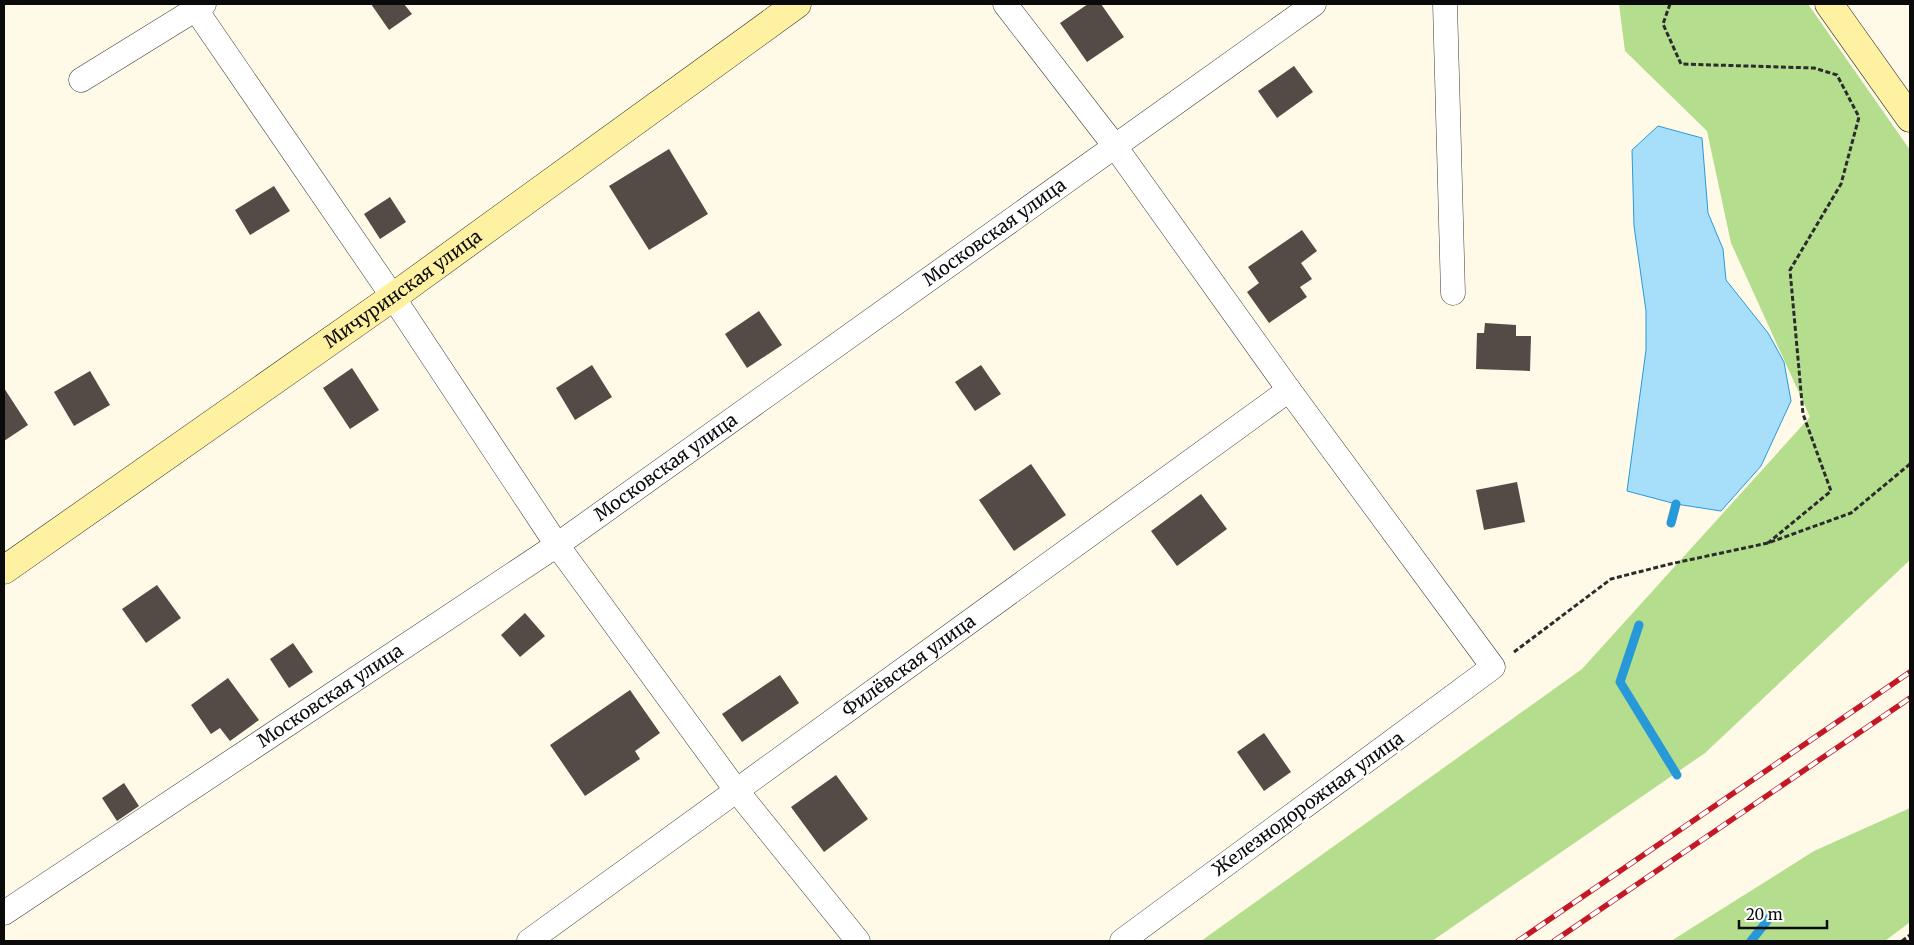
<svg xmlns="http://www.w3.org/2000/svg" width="1914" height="945" font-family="Merriweather,serif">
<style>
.forest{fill:#b4de8d}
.water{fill:#a7dffb;stroke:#2899d8}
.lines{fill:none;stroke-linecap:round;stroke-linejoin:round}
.stream{stroke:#2899d8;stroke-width:9}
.building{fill:#544b46}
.street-casing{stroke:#3d3d3d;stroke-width:25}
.secondary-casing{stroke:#2c2c2c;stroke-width:29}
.path{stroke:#2c2c2c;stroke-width:3;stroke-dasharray:5 2.5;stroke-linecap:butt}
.street{stroke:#fff;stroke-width:24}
.secondary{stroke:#fff1a2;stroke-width:28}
.rail-casing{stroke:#c41827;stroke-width:5.5}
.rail{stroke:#fff;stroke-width:4;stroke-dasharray:11;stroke-linecap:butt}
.labels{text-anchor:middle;stroke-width:5;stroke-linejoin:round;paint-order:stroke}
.street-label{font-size:18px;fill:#0a0a0a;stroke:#fff}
</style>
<rect width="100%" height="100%" fill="#fff9e7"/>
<g class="forest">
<path d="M1619,4h189l102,146v410l-205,193 -273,188h-231l381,-272 228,-252 -79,-174 -24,-112 -82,-80z"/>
<path d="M1910,808v114l-25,19h-214l143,-90z"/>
</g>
<path class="water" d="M1658,126l44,12 6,75 15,36 3,31 42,53 16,29 7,39 -30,65 -40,45 -45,-7 -49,-13 19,-141v-39l-12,-85 -2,-76z"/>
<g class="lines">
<g class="stream">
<path d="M1671,523l5,-19"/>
<path d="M1639,625l-19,57 57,93"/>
<path d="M1751,941l20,-25"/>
</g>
</g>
<g class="building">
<path d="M371,4h33l8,10 -23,16z"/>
<path d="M1088,4h13l23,33 -37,25 -27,-39z"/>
<path d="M1294,66l19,26 -36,26 -19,-27z"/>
<path d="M669,149l39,65 -59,36 -40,-64z"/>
<path d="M274,186l16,25 -40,24 -15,-25z"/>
<path d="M390,197l16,25 -26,17 -16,-25z"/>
<path d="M1302,230l15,21 -16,12 11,16 -12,8 7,10 -38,26 -22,-31 12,-9 -11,-16z"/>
<path d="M759,311l23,34 -35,23 -22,-34z"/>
<path d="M1485,323l31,2v11h15l-1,35 -54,-2 1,-36h7z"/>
<path d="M592,365l20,32 -37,23 -19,-32z"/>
<path d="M981,365l20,29 -26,17 -20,-29z"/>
<path d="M352,368l27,42 -29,19 -27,-41z"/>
<path d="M90,371l20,34 -36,21 -20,-34z"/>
<path d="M4,388l24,37 -24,16z"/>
<path d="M1031,464l35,51 -52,36 -35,-51z"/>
<path d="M1517,482l8,40 -41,8 -8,-40z"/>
<path d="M1201,494l26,35 -50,37 -26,-35z"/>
<path d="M157,585l24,33 -35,25 -24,-34z"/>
<path d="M525,613l20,23 -25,21 -19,-22z"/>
<path d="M293,643l20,29 -24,16 -19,-29z"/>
<path d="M780,675l19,28 -57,39 -20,-28z"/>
<path d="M228,678l31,42 -29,21 -10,-13 -9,6 -20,-29z"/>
<path d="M630,690l30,43 -25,18 5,8 -55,37 -35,-51z"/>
<path d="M1264,733l27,39 -27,19 -27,-39z"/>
<path d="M836,775l32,44 -44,33 -33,-45z"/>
<path d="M124,783l15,23 -22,15 -15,-23z"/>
</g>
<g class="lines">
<g class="street-casing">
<g id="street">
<path d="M192,4l201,293 164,248 179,245 122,151"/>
<path d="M1005,4l109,141 175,245 204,277 -371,274"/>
<path d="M1445,4l8,289"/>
<path d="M81,80l123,-76"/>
<path id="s1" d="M4,913l553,-368 757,-541"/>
<path id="s2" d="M529,941l760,-551"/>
</g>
</g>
<g class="secondary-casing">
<g id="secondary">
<path d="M1829,4l81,114"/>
<path id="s3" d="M4,570l389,-273 404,-293"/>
</g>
</g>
<g class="path">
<path d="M1670,4l-7,20 18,40 133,4 23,7 22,42 -18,67 -51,86 13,144 28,77 -63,52"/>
<path d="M1514,652l97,-73 59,-15 98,-21 83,-30 59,-49"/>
<path d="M1902,941l8,-6"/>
</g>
<use href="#street" class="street"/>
<use href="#secondary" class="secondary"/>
<g class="rail-casing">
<g id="rail">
<path d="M1518,941l392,-269"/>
<path d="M1554,941l356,-243"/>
</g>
</g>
<use href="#rail" class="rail"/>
</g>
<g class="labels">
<g class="street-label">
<text dy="6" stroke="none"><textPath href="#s1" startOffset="1202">Московская улица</textPath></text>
<text dy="6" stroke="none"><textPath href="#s3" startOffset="488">Мичуринская улица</textPath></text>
<text dy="6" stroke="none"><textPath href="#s1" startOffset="798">Московская улица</textPath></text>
<text dy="6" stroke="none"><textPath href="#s2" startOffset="469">Филёвская улица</textPath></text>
<text dy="6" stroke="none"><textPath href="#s1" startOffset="392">Московская улица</textPath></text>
<text transform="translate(1308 804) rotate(-36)" y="6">Железнодорожная улица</text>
</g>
</g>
<rect width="1914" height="945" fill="none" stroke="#0a0a0a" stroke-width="10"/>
<path d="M1739 920v8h88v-8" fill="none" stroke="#0a0a0a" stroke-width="2.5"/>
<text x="1746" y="920" font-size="15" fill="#0a0a0a" stroke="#ffffff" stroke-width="4" paint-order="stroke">20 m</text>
</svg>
